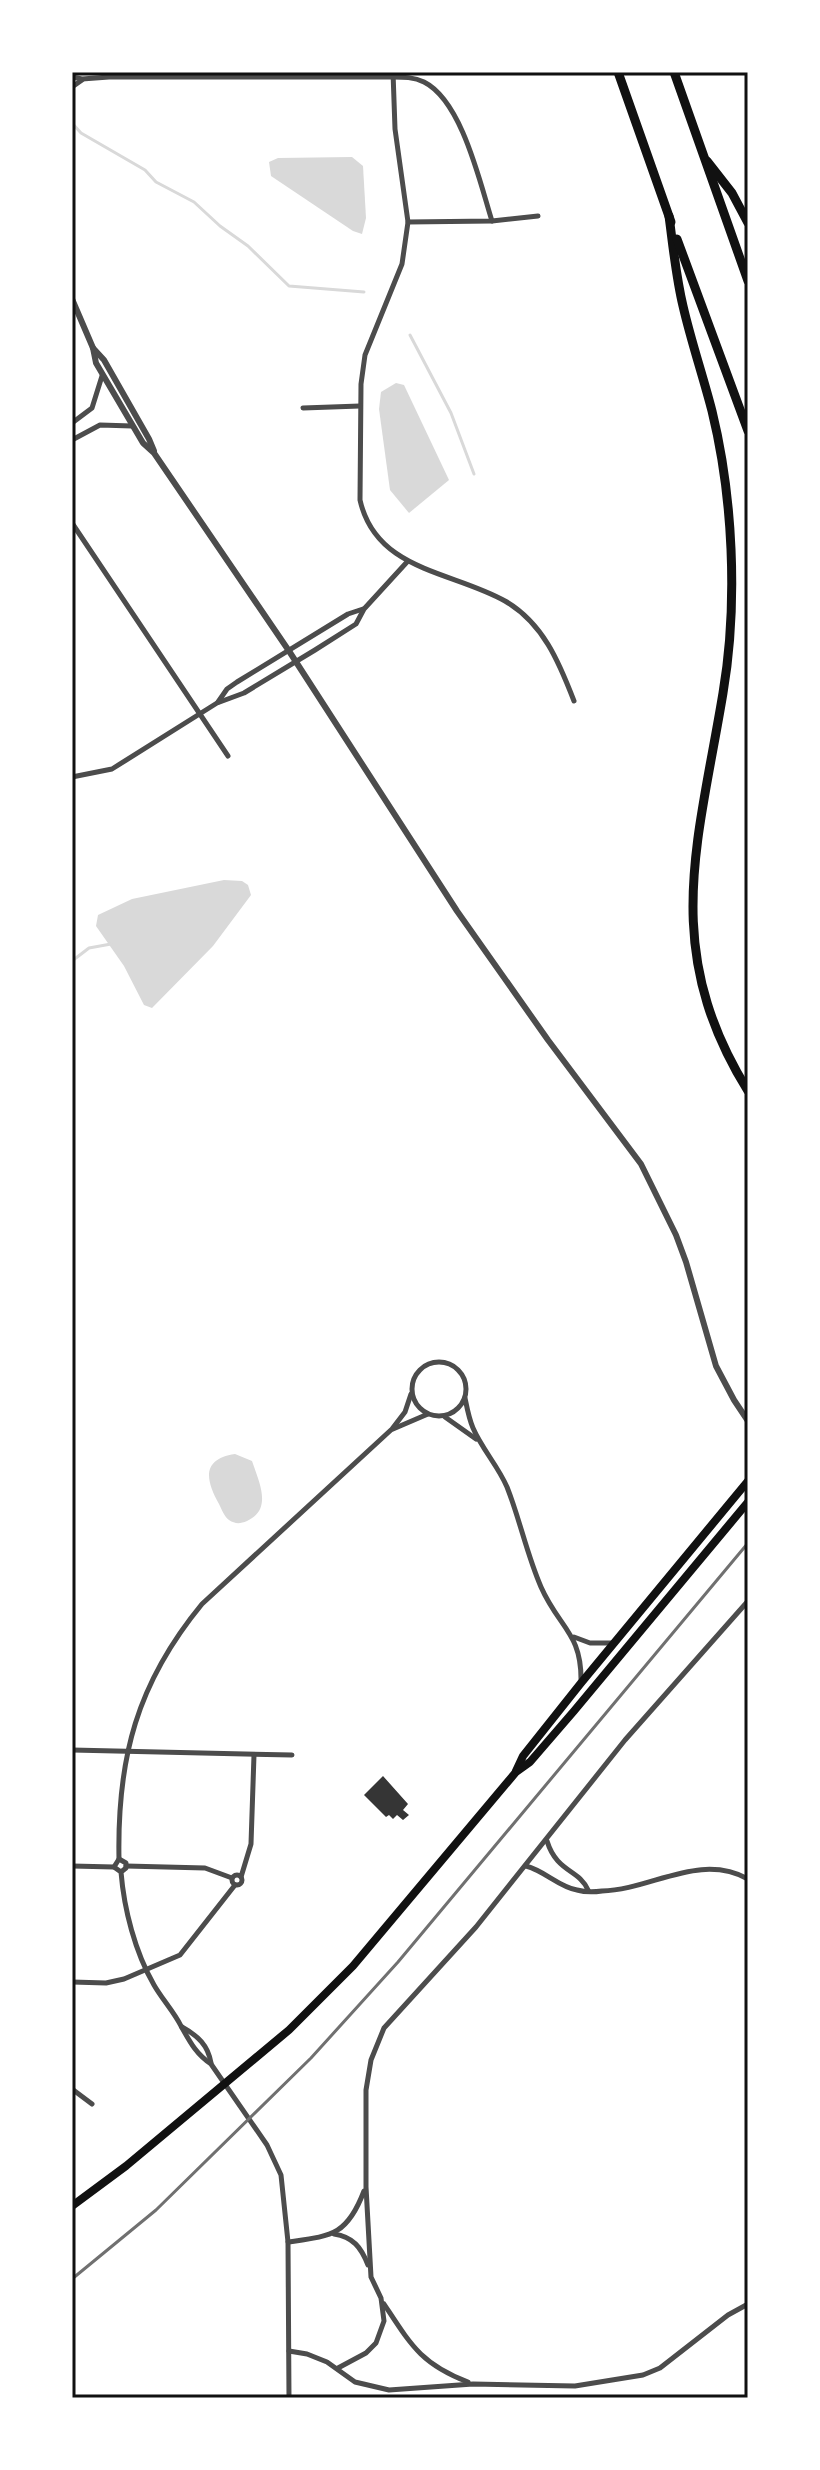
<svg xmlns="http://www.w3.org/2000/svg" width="820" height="2470" font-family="'Exo 2',sans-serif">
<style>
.water{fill:#d9d9d9}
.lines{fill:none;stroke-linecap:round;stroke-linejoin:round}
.stream{stroke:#d9d9d9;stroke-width:3}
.building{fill:#353535}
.minor{stroke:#4c4c4c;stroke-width:5}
.tertiary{stroke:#4c4c4c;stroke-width:6}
.primary{stroke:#111;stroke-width:8}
.motorway{stroke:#111;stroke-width:9}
.rail{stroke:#707070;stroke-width:3}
.neatline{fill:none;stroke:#111;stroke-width:3}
</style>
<rect width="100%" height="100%" fill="#fff"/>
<g class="water">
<path d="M352,157l11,9 3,52 -4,16 -9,-3 -82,-55 -2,-14 9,-4z"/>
<path d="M396,383l8,2 45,95 -40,33 -19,-23 -11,-81 2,-17z"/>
<path d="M224,880l18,1 6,4 3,10 -38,51 -61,62 -8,-3 -20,-39 -28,-40 2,-11 34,-16z"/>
<path d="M235,1454l17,7c7,21 21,48 -5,60 -7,3 -12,3 -18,-1 -5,-4 -7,-10 -10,-16 -14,-25 -17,-45 16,-50z"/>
</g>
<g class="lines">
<g class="stream">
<path d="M72,123l9,10 64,37 11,12 38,20 26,24 28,20 41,40 75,6"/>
<path d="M410,335l41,78 23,61"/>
<path d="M72,961l17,-13 22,-4"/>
</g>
</g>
<path class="building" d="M383,1776l25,28 -5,6 6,5 -6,5 -6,-5 -4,4 -4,-4 -3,2 -22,-22z"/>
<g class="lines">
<g class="minor">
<path d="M393,72l2,57 13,93 -6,42 -37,91 -4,29 -1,116c16,71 92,71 145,101 38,22 54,61 69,100"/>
<path d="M72,77l10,2 27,-2h284c10,0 21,0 31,5 38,19 56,101 68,139"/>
<path d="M72,87l10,-7"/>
<path d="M408,222l84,-1 46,-5"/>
<path d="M303,408l57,-2"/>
<path d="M72,423l20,-15 10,-32"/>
<path d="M72,440l28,-15 32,1"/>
<path d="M72,523l156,233"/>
<path d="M218,702l9,-13 10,-7 111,-68 15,-5"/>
<path d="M72,777l40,-8 105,-66 27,-10 71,-43 41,-26 8,-15 43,-47"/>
<circle cx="439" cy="1389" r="27"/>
<path d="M465,1398c2,10 4,21 8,30 9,21 25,38 34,59 13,33 20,68 34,100 18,41 41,46 40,95"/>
<path d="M445,1417l31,22"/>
<path d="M393,1429l35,-15"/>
<path d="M574,1637l16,6h23"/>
<path d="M72,1750l220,5"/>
<path d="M547,1841c10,32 32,28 41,49"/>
<path d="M119,1859c-2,-101 18,-176 83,-255l190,-175 13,-17 6,-18"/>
<path d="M72,1866l42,1"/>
<path d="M126,1866l79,2 27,10"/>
<path d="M526,1866c19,5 33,21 51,24 7,2 18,2 25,1 49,-1 97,-39 146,-12"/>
<path d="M121,1872l-7,-5 5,-8 7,4v5l-5,4c3,37 14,80 33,113 8,14 20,27 27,41 9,16 15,28 30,38l56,81 14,30 7,67 1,156"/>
<circle cx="237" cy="1880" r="5"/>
<path d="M241,1877l10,-33 3,-89"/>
<path d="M72,1982l34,1 18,-4 56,-24 55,-70"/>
<path d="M182,2027c16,9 26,18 29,36"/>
<path d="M72,2089l20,15"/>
<path d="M334,2234c19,3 27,13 34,31"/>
<path d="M288,2242c43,-6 59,-6 76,-51"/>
<path d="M384,2304c27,41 37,60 84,78"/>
<path d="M289,2351l18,3 20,8 28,20 34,8 84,-6 102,2 68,-11 17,-7 68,-53 20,-11"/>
<path d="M338,2368l28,-15 10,-10 8,-22 -3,-23 -10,-21 -5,-90v-97l5,-30 13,-32 92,-101 149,-187 123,-139"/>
</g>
<g class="tertiary">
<path d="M72,299l21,49 3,15 47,80 11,10 135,198 168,260 91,129 93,124 35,71 10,27 30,104 18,34 14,21"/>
<path d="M93,348l11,12 45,79 5,12"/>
</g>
<g class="primary">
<path d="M516,1771l7,-15 58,-73 167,-202"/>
<path d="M72,2206l54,-40 163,-136 64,-64 163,-194 14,-10 44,-51 174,-209"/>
</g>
<g class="motorway">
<path d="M618,72l53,150"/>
<path d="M674,72l74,209"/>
<path d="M707,161l25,32 16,30"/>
<path d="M669,216c4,30 7,61 14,90 8,35 20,70 29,105 11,45 17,92 19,138 2,47 0,97 -8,144 -25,151 -63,256 25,398"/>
<path d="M677,239l71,192"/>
</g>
<path class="rail" d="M72,2279l84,-69 155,-152 87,-96 350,-419"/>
</g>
<rect width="820" height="2470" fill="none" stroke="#ffffff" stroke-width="148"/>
<rect x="74" y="74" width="672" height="2322" class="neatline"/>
</svg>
